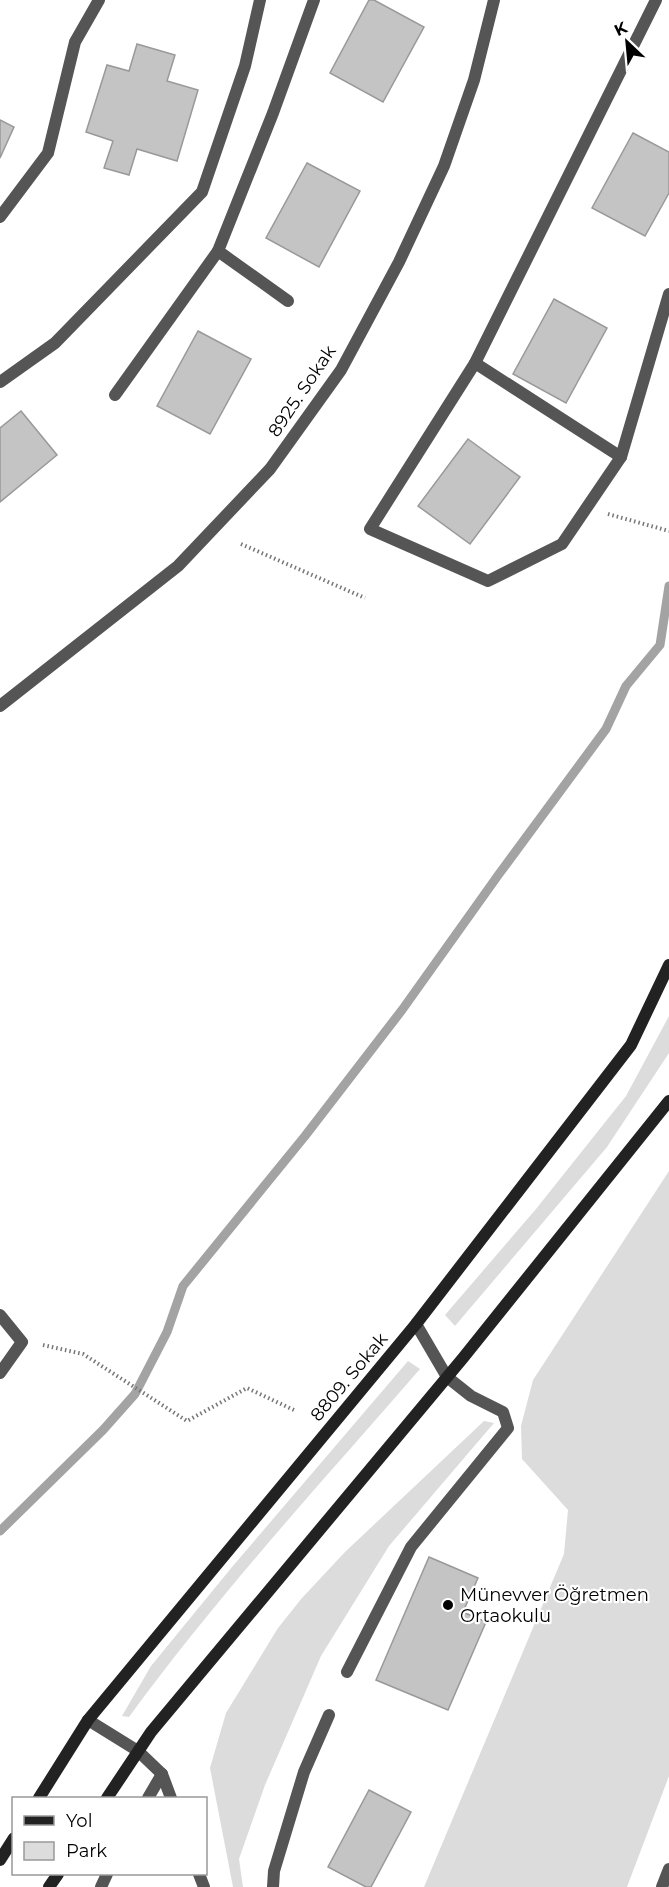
<svg xmlns="http://www.w3.org/2000/svg" width="669" height="1887" font-family="Montserrat,sans-serif">
<style>
.green{fill:#dcdcdc}
.lines{fill:none;stroke-linecap:round;stroke-linejoin:round}
.stream{stroke:#a3a3a3;stroke-width:9}
.building{fill:#c4c4c4;stroke:#999;stroke-width:1.5}
.path{stroke:#777;stroke-width:4;stroke-dasharray:1.5 3;stroke-linecap:butt}
.lane{stroke:#555;stroke-width:12}
.street{stroke:#555;stroke-width:12}
.secondary{stroke:#222;stroke-width:12}
.poi-dot{fill:#000;stroke:#fff;stroke-width:2}
.labels{text-anchor:middle;stroke-width:4.5;stroke-linejoin:round;paint-order:stroke}
.street-label{font-size:18px;fill:#000;stroke:#fff}
.poi-label{font-size:18px;fill:#000;stroke:#fff;text-anchor:start}
</style>
<rect width="100%" height="100%" fill="#fff"/>
<g class="green">
<path d="M669,1016v37l-62,94 -152,179 -10,-11 91,-106 90,-113z"/>
<path d="M669,1171v605l-42,111h-203l140,-333 4,-44 -46,-51 -1,-33 12,-46z"/>
<path d="M408,1361l12,8c-99,114 -202,226 -291,348l-7,-1 29,-50 81,-99z"/>
<path d="M484,1421l10,2 -105,123 -68,110 -56,129 -26,74 4,28h-10l-23,-119 16,-55 52,-85 24,-30 43,-46z"/>
</g>
<g class="lines">
<path class="stream" d="M0,1531l103,-101 32,-36 32,-62 16,-46 122,-150 97,-126 97,-136 107,-145 20,-43 34,-41 9,-59"/>
</g>
<g class="building">
<path d="M369,0h5l50,27 -41,75 -53,-29z"/>
<path d="M137,44l38,11 -8,26 31,9 -21,71 -40,-12 -8,26 -25,-7 9,-27 -27,-9 21,-67 22,6z"/>
<path d="M0,120l14,7 -14,31z"/>
<path d="M633,133l36,19v41l-24,43 -53,-28z"/>
<path d="M307,163l53,28 -41,76 -53,-29z"/>
<path d="M554,299l53,29 -41,75 -53,-29z"/>
<path d="M198,331l53,28 -41,75 -53,-28z"/>
<path d="M21,411l36,44 -57,47v-74z"/>
<path d="M468,439l52,38 -50,67 -52,-38z"/>
<path d="M429,1557l49,21 -15,34 23,10 -38,88 -72,-30z"/>
<path d="M369,1790l42,22 -40,75h-5l-38,-20z"/>
</g>
<g class="lines">
<g class="path">
<path d="M608,514l61,17"/>
<path d="M241,544l124,54"/>
<path d="M43,1345l40,9 104,67 60,-33 49,23"/>
</g>
<g class="lane">
<path d="M0,217l48,-64 27,-111 24,-42"/>
<path d="M288,301l-70,-50 55,-138 41,-113"/>
<path d="M0,382l55,-39 147,-151 43,-126 15,-66"/>
<path d="M115,395l103,-144"/>
<path d="M0,1315l22,27 -22,31"/>
<path d="M347,1672l64,-125 97,-119 -5,-16 -32,-16 -24,-19 -31,-53"/>
<path d="M273,1887l1,-16 30,-99 25,-57"/>
</g>
<g class="street">
<path d="M656,0l-181,363 -105,166 118,52 74,-37 59,-87 48,-163"/>
<path d="M475,363l146,94"/>
<path d="M0,706l178,-140 92,-97 71,-99 58,-108 45,-96 30,-86 20,-80"/>
<path d="M88,1720l50,31 24,23 9,24"/>
<path d="M148,1798l14,-24"/>
<path d="M199,1874l5,13"/>
<path d="M101,1887l6,-13"/>
<path d="M662,1887l7,-18"/>
</g>
<g class="secondary">
<path d="M39,1798l49,-78 328,-396 215,-279 38,-80"/>
<path d="M107,1798l44,-66 312,-374 206,-257"/>
<path d="M0,1860l14,-22"/>
<path d="M49,1887l9,-13"/>
</g>
</g>
<circle class="poi-dot" cx="448" cy="1605" r="6"/>
<g class="labels">
<g class="street-label">
<text transform="translate(302 391) rotate(-56)" y="6">8925. Sokak</text>
<text transform="translate(349 1377) rotate(-50)" y="6">8809. Sokak</text>
</g>
<g class="poi-label">
<text x="460" y="1601">Münevver Öğretmen<tspan x="460" dy="21">Ortaokulu</tspan></text>
</g>
</g>
<rect x="12" y="1797" width="195" height="78" fill="#ffffff" stroke="#999999" stroke-width="1.5"/>
<rect x="24" y="1816" width="30" height="9" fill="#222222" stroke="#999999" stroke-width="1.5"/>
<text x="66" y="1827" font-size="18" fill="#000000">Yol</text>
<rect x="24" y="1842" width="30" height="18" fill="#dcdcdc" stroke="#999999" stroke-width="1.5"/>
<text x="66" y="1857" font-size="18" fill="#000000">Park</text>
<g transform="translate(627 42) rotate(334)" stroke="#ffffff" stroke-width="4.5" paint-order="stroke">
<path d="M0-4.5L10 22L0 15L-10 22Z" fill="#000000"/>
<text y="-9" font-size="16" font-weight="bold" text-anchor="middle" fill="#000000">K</text>
</g>
</svg>
